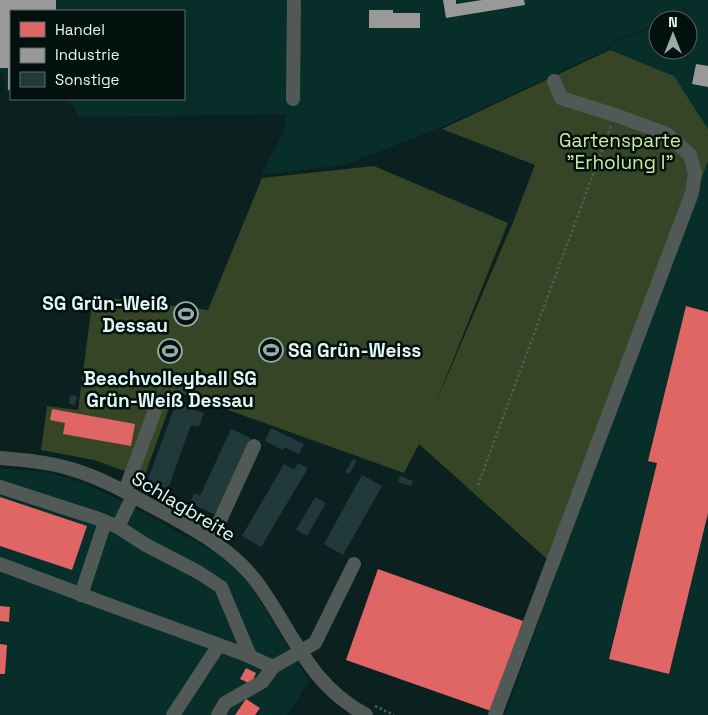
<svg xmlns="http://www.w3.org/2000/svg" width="708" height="715" font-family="'Space Grotesk',sans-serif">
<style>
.built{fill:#082e2a}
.green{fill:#364525}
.shops{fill:#e06666}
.industry{fill:#999}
.building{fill:#21393b}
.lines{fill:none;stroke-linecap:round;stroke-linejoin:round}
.path{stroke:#505c5a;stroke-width:2.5;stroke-dasharray:2.5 2.5;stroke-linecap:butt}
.minor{stroke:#505956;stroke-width:14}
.labels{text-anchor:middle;stroke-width:5;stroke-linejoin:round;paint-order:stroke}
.park-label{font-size:19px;fill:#ceeca0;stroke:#02100e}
.poi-label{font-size:19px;font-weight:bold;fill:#e3f8f5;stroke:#02100e;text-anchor:end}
.street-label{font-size:19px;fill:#e3f8f5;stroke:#02100e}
</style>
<rect width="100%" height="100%" fill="#0a211f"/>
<g class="built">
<path d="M0,0h699l-38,20h-3v2l-21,11 -26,9 -2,7 -167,78 -98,38 -83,10 23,-44 2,-17 -206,3 -12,-18h116v-88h-173v80h-5l-3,-19h-3z"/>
<path d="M701,0h7v129l-34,-53 -64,-26 1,-7 26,-9 21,-11v27h30v-30h-25z"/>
<path d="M708,161v554h-203l53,-146z"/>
<path d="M0,468l51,5 33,10 38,18 101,56 27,28 59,96 -22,34h-287z"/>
</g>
<path class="green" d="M610,50l64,26 34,53v32l-150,408 -139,-125 -15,29 -229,-82 -31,87 -50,-18 -53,-10 6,-44 31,4 15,-114 115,14 54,-132 112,-12 134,57 -74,184 79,-185 22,-57 -93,-36z"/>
<g class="shops">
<path d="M686,306l22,6v201l-39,161 -60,-15 48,-196 -9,-2z"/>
<path d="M52,409l83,15 -4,22 -68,-12 2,-11 -15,-3z"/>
<path d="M0,497l87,29 -15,44 -72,-24z"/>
<path d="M378,569l145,52 -32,90 -145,-51z"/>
<path d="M0,606l10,1 -1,15 -9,-1z"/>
<path d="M0,644l7,1 -2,29h-5z"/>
<path d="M246,668l10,5 -5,11 -11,-5z"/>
<path d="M246,699l14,9 -5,7h-20z"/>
</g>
<g class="industry">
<path d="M0,0h56v11h-45v79h-3v-22h-8z"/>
<path d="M443,0h13v4l26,-4h42l1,5 -79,13z"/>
<path d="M369,10h24v3h27v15h-51z"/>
<path d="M696,64l12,2v21l-16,-3z"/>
</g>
<g class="building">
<path d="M70,395l7,1 -2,9 -6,-1z"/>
<path d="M176,403l28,10 -5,14 -8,-2 -23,64 -21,-7z"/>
<path d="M271,428l33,16 -5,10 -15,-7 -1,3 -18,-9z"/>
<path d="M231,429l20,9 -35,77 -26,-12 4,-10 6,3z"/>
<path d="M353,459l4,2 -8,13 -4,-2z"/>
<path d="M298,463l10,5 -47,79 -19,-11 42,-72 10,6z"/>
<path d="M362,475l20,11 -39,69 -19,-11z"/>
<path d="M400,476l13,5 -2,5 -13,-4z"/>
<path d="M315,497l11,6 -19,33 -11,-6z"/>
</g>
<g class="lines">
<g class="path">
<path d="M478,485l133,-359"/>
<path d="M375,706l19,9"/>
</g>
<g class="minor">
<path d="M293,99l1,-99"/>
<path d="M0,458c24,2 48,4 71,11 31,9 58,25 86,40 37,20 77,41 102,76 36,51 49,98 107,130"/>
<path d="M0,487l99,32 19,8 28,18 52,27 23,15 29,69"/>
<path d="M125,491l33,-89"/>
<path d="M118,527l15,-31"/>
<path d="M211,540l43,-94"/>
<path d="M0,564l104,39 140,51 29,13 42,-24 39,-79"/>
<path d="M81,595l24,-73"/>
<path d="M173,715l46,-70"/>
<path d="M218,715l7,-12 37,-21 11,-15"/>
<path d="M495,715l197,-522 3,-20 -5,-18 -23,-21 -52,-19 -54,-17 -7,-17"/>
</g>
</g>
<defs>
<g id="stadium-ring" transform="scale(1.25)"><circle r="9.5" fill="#02100e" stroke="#97adaa" stroke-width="1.5"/><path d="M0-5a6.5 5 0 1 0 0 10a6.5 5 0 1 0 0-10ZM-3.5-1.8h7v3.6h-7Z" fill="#97adaa"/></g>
</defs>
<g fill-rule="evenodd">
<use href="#stadium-ring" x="186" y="314"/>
<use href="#stadium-ring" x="271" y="350"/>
<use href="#stadium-ring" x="170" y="351"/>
</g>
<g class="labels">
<g class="park-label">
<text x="620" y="147">Gartensparte<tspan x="620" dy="22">"Erholung I"</tspan></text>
</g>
<g class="poi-label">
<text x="168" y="310">SG Grün-Weiß<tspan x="168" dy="22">Dessau</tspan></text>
<text x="288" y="357" text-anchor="start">SG Grün-Weiss</text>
<text x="170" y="385" text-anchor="middle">Beachvolleyball SG<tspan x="170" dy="22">Grün-Weiß Dessau</tspan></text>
</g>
<g class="street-label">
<text transform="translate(184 506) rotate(31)" y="7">Schlagbreite</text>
</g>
</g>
<rect x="10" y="10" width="175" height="90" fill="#02100e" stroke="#5c6d6a"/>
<rect x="20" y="22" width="25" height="15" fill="#e06666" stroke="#5c6d6a"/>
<text x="55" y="35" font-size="15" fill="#e3f8f5">Handel</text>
<rect x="20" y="48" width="25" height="15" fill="#999999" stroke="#5c6d6a"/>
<text x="55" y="60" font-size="15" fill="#e3f8f5">Industrie</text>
<rect x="20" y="72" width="25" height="15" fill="#21393b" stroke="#5c6d6a"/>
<text x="55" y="85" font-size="15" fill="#e3f8f5">Sonstige</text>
<g transform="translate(673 35)"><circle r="24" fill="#02100e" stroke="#5c6d6a"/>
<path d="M0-4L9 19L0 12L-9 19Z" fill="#97adaa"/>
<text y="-8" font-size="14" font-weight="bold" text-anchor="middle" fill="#e3f8f5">N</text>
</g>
</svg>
